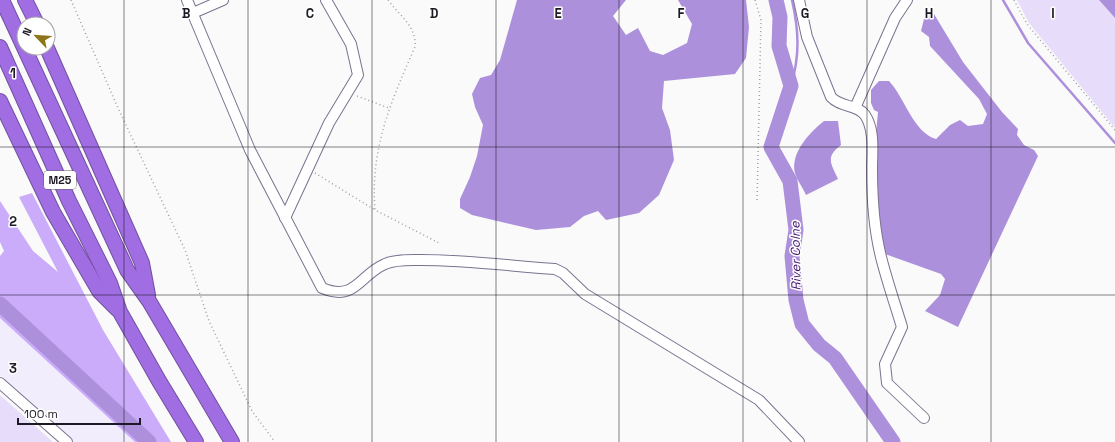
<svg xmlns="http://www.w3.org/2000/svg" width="1115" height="442" font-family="'Space Grotesk',sans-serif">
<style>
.built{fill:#f2edfd}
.green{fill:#e7ddfa}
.forest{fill:#caacfb}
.water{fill:#ad90dc}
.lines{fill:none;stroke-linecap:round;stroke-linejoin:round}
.stream{stroke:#ad90dc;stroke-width:2.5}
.river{stroke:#ad90dc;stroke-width:15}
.minor-casing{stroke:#7c728f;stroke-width:12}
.highway-casing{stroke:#7250a0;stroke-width:16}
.path{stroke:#a19fa4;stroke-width:1.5;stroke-dasharray:1 3;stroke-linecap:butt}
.minor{stroke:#fff;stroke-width:10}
.highway{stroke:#a06de3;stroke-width:14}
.grid{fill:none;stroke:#1d1924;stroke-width:1;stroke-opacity:0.55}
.labels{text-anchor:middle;stroke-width:3;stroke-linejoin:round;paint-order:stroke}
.shield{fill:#fff;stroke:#615e66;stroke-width:1}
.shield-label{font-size:11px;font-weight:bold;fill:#1d1924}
.water-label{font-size:13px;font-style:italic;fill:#42156f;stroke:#fff}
.grid-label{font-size:13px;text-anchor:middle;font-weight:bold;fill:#1d1924;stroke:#fff;stroke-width:3;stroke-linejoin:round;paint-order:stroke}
</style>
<rect width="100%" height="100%" fill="#fafafa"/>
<path class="built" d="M0,318l80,72 55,52h-60l-75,-67z"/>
<g class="green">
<path d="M1017,0h82l16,18v110l-86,-105z"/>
<path d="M0,395l53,47h-53z"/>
</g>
<path class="forest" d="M32,193l71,137 68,112h-36l-135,-124v-62l4,-5 -4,-9v-41l33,50 25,21 -39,-75z"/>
<g class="water">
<path d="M517,0h109l-13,16 13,19 12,-7 12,23 13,4 24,-12 5,-19 -14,-24h68l3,27 -3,31 -11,16 -71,7 -2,27 8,22 4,30 -15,35 -20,18 -33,7 -8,-9 -14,5 -14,11 -34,3 -64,-15 -12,-7v-9l10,-22 7,-21 6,-31 -8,-18 -3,-13 8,-16 11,-3 9,-15z"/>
<path d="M1099,0h16v18z"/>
<path d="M926,11l8,3 29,48 39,50 16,17 -1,6 7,10 10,5 4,6 -80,171 -33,-16 15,-16 5,-16 -4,-5 -56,-20 -6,-32 -5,-66 4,-44 -4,-2 -3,-7v-13l8,-9h10c16,17 24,51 47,58l14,-14 10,-5 8,6 15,-2 4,-10 -8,-15 -49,-53 -1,-9 -8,-6z"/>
<path d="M824,121h14l3,24c-16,12 -10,18 -3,34l-32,16c-3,-7 -9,-15 -11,-22 -5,-20 15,-41 29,-52z"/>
</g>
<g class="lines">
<g class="stream">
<path d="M1003,0l25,43 87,100"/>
<path d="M791,86c9,-31 8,-55 1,-86"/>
</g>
<g class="river">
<path d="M776,0l4,17 -1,29 12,40 -20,61 19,34 6,49 -4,26 4,44 6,24 17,21 16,13 58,84"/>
<path d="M0,304l149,138"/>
</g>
<g class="minor-casing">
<g id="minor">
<path d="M187,0l63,150 72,138c34,14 37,-13 63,-24 10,-5 26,-4 36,-4 45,0 90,6 134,9l8,4 22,21 174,106 40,42"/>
<path d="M799,0l8,37 24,60c10,11 26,7 34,18 10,15 7,37 7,54 0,29 2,60 9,88 6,24 14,47 21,70l-17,37 2,19 37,35"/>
<path d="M193,13l30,-13"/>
<path d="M855,108l40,-90 12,-18"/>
<path d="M285,218l44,-95 29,-48 -7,-31 -25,-44"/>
<path d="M0,383l67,59"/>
</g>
</g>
<g class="highway-casing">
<g id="highway">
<path d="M2,0l125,270 22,31 83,141"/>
<path d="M25,0l12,24"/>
<path d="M0,47l69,154 41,82 10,29 39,69 37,61"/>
<path d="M47,48l95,215 6,32"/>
<path d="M0,101l53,111 46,79 18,18"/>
</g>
</g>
<g class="path">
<path d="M71,0l47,108 67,142 24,71 43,90 23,31"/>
<path d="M388,0c12,16 29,27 27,47 -24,54 -45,102 -40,163l66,34"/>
<path d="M755,0l6,20 -4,183"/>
<path d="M1014,0l13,24 88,106"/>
<path d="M357,96l32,12"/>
<path d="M315,173l60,37"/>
</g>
<use href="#minor" class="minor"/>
<use href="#highway" class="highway"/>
</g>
<path class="grid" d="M124,0v442M248,0v442M372,0v442M496,0v442M619,0v442M743,0v442M867,0v442M991,0v442M0,147h1115M0,295h1115"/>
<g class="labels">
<rect class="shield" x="44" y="171" width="32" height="18" rx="3"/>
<g class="shield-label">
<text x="60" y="184">M25</text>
</g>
<g class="water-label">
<text transform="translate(795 256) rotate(-91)" y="5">River Colne</text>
</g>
</g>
<g class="grid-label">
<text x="186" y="18">B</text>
<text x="310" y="18">C</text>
<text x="434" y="18">D</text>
<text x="558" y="18">E</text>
<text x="681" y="18">F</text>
<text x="805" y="18">G</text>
<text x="929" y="18">H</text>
<text x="1053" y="18">I</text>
<text x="13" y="78">1</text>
<text x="13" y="226">2</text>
<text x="13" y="373">3</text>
</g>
<g transform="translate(36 36) rotate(295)"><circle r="19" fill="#ffffff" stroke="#a5a3a7"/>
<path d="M0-3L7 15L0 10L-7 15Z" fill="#8e7418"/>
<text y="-6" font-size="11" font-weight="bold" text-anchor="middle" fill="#1d1924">N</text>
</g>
<path d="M18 418v6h122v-6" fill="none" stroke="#1d1924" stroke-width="2"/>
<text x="24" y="418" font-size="12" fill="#1d1924" stroke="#ffffff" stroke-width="3" paint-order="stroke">100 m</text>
</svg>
